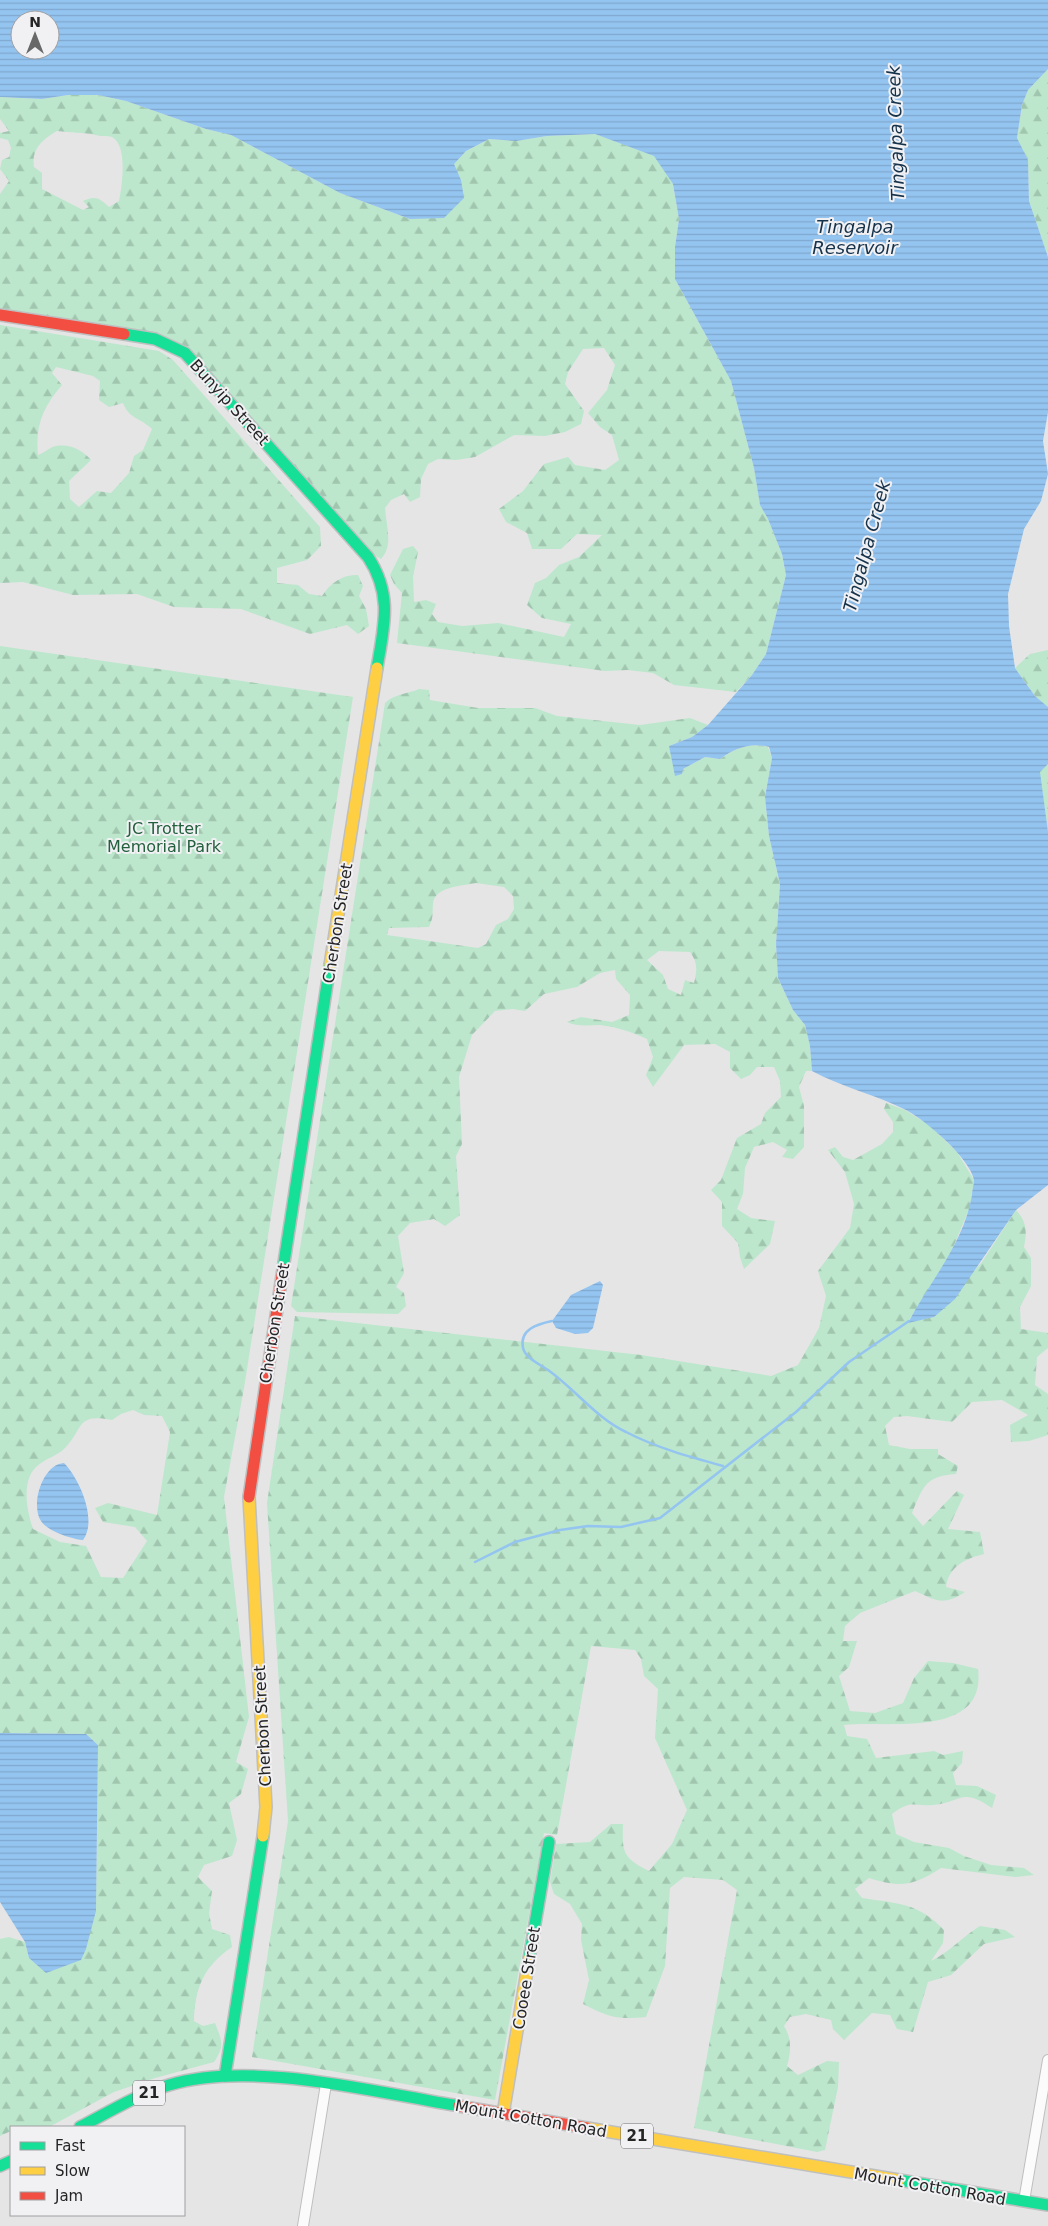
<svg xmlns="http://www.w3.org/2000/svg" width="1048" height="2226" font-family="'DejaVu Sans',sans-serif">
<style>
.forest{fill:url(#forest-firs);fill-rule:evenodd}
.water{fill:url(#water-rules);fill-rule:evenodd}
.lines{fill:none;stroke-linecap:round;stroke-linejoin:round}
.stream{stroke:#94c4f0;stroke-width:2.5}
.street-casing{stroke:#bfbfc0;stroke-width:12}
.fast-casing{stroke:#bfbfc0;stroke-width:14}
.slow-casing{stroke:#bfbfc0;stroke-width:14}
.jam-casing{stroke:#bfbfc0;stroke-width:14}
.street{stroke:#fbfbfb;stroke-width:10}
.fast{stroke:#16e098;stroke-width:11}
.slow{stroke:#ffcf43;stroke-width:11}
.jam{stroke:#f24e42;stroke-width:11}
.labels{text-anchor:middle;stroke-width:4;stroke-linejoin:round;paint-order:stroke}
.shield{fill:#f1f1f4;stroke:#626264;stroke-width:1}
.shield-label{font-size:15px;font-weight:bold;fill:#252526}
.street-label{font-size:16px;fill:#252526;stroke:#f1f1f4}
.park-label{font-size:16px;fill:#225f3c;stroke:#f1f1f4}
.water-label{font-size:18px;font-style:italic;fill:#15324b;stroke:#f1f1f4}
</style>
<defs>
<pattern id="forest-firs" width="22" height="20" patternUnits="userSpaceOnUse" patternTransform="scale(1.25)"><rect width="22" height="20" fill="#bce7cc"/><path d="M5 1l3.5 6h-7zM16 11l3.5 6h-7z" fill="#a1c6af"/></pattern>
<pattern id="water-rules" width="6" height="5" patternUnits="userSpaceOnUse" patternTransform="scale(1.25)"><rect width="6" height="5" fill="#94c4f0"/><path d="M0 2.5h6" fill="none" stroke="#7fa8ce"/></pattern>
</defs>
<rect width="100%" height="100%" fill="#e5e5e6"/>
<g class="forest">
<path d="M1048,69v188l-19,-56 -1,-41 -11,-21 5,-34 6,-15z"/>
<path d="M68,95h30l28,6 80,28 25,6 109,58 70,26 51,-39 -8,-16 13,-13 23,-12 27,2 31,-5 48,-2 60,22 18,28 6,35 -4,28v32l56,102 23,87 6,37 8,14 14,35 4,21 -20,79 -14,21 -16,17 -62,-7 -21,-12 -25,-3 -23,1 -208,-28 5,-50 -8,-9 -4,-9 13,-26 10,-3 5,6 -5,25 1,25 12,-2 10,4 -4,10 6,8 24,4 36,-3 66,14 7,-13 -29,-6 -15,-13 8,-22 11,-5 13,-13 20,-8 23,-22 -25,-1 -16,15h-29l-5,-16 -21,-11 -7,-13 24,-18 21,-27 24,-7 7,8 30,5 14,-10 -7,-25 -12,-8 -12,-14 19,-23 8,-25 -11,-17 -21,1 -15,23 -3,12 19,27 -3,13 -16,8 -20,4 -31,-1 -39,22 -19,3 -18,-1 -10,5 -7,15 -1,18 -10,5 -6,-8 -13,6 -6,8c1,18 9,37 -4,51l-9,-5 -181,-200 -191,-42v-118l9,-13 -9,-12 2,-9 7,-3 2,-9 -3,-8 -8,-2v-5l9,-2 -9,-12v-22l42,2zM57,131c15,2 25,1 39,4 5,2 11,0 16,2 16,8 10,50 7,64l-10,6c-9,-9 -14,-12 -26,-6l6,6 -6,3 -41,-21v-16l-8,-6c-3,-18 9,-28 23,-36z"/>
<path d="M0,325l159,26 14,9 147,167 1,19 -14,14 -30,8v15l21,2 11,9 13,2c8,-13 21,-22 36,-21l5,11 -4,10 7,13 3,17 -11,8 -11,-9 -37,9 -69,-25 -67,-2 -37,-13 -64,1 -50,-13 -23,1zM56,367l37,9 7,5 -1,19 10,7 14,-4c6,16 18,15 29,26l-9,21 -9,6 -5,17 -18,20 -14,-2 -18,16 -9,-8 -1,-18 22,-21c-9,-10 -20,-16 -35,-14 -6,1 -12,7 -18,9 -3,-29 5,-48 24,-70l-10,-12z"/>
<path d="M0,646l353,51 -109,691 -20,109 25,220 -13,45 12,7 -7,25 -12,9 8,37 -5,16 -28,9 -6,12 14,14 -3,22 3,16 18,6 2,12c-28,19 -37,40 -38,74l9,5 12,-3c7,18 10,23 -1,39l-59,16 -41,14 -65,35h-38v4l-11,5v-197l9,-2 16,5 4,16 17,14 50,-61 2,-166 -12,-11 -86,-1zM133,1410l11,5 18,1 8,16 -13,83 -49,-12 -13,5 8,14 32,5 12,14 -24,37 -22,-1 -15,-31 -26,-4 -27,-13c-6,-17 -12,-47 3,-62 8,-8 23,-12 29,-19 19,-19 10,-35 47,-28l9,-6z"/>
<path d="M1048,650v57l-13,-11 -20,-28 15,-14z"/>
<path d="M419,689l10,1 1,10 48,8h57l22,8 83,9 50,-7 18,7 -16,12 -23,9 14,23 22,-12 15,2c16,-11 30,-17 48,-12l4,11 -7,39 4,39 11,48 -4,60 2,34 15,32 12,15 5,21 2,25h-6l-7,16 5,19v41l-11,12 -11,-2 5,-7 -14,-8 -19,5 -9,21 -2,26 -6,15 14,9 24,3 -5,23 -26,25 -4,-12 -2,-14 -16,-17v-24l-11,-12 10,-10 16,-42 24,-14 4,-11 16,-16 -1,-16 -6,-14h-17l-7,8 -9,4 -11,-11v-16l-15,-8 -31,1 -31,42 -7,-12 7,-18 -6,-18c-15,-7 -30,-12 -47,-14 -11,0 -23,2 -33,-3l14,-5 31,5 17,-7 1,-20 -14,-16 -1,-9 -15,3 -23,14 -33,7 -19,17 -12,-2 -18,2 -23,24 -13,42 3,67 -6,12 4,59 -15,11 -11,-7 -24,4 -12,13 6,37 -8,14 8,6 2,13 -8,8 -101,-2 -6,-6 94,-603c9,-9 22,-9 34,-14zM476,883l28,4 9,9 1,13 -6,10 -12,6 -10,19 -8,4 -91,-13 2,-7 40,-1c5,-11 3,-12 4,-23 1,-18 30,-18 43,-21zM659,951l31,1c8,11 7,19 4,31l-9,-3 -4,15 -13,-6 -5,-14 -16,-15z"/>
<path d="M1048,764v68l-9,-61z"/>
<path d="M886,1103l19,7 24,15 28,27 17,28 -4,27 -20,48 -42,67 26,-5 48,-55 34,-52c11,12 11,22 8,37l7,11v28l-11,21 1,22 27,4v15l-11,9 -2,28 13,9v41l-19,6 -18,1 -1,-17 18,-10 -26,-15 -30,2 -20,20 -45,-6 -13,1 -9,9 4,19 21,4h28v5l20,12 -2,8c-31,2 -33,13 -44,39l11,13 34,-35 7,4 -16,34 32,3 4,22c-19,5 -35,12 -38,33l19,5c-22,14 -28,9 -50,-1l-55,22 -15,13 -2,15h14l-8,26 -10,9 11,35 25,2 28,-10 11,-25 14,-17 25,2 25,6c9,71 -92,51 -134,56l3,11 20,3 9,19 58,-7 9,4 20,-4 -1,12 -9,10 3,12 21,1 19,9 -4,13c-31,-21 -29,-6 -59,-3 -22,2 -20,-6 -41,9l4,20 18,8 35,6 15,8 27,9 33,3 10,7 -19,2 -74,-9c-27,18 -41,20 -72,10l-14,11 7,9c37,6 55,4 82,32l-1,13 -12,18c19,-9 31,-24 49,-35l25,4 10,7 -31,7 -33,31 -23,7 -15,50 -16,-3 -7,-14 -18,-2 -28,27 -11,-11 -2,-9 -25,-6 -16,3 -6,9c8,12 7,27 3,40l11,9 29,-14 12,1 -1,25 -13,63 -8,2 -123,-24 43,-238 -14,-10 -39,-3 -14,11 -5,78 -19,51c-30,3 -37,0 -63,-13l6,-24 -8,-40 1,-16 -12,-20 -16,-10 -4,-12 6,-38 34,-2 21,-18h12c-1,29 0,34 26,47l23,-27 15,-34 -32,-72 3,-49 -14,-13 -3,-17 -6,-9 -44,-4 -34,189 -13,-2 -49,267 -243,-43 36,-236 -21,-318 28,-187 346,39 130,21 27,-11 21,-37 7,-32 -8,-25 32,-43 4,-24 -9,-32 -17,-22 7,-3 8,10 10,3 29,-16 11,-12v-10l-9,-13z"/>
</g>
<g class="water">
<path d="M0,0h1048v69l-20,21 -6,15 -5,33 11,22 1,41 19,56v155l-5,29 5,33 -7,27 -17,28 -16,65 1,32 6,42 20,28 13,11v57l-8,8 8,60v353l-32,25 -61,89 -21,18 -26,6c22,-42 56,-80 64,-128 0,-5 2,-11 2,-15 -4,-22 -49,-60 -68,-70 -30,-15 -64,-23 -94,-39l-2,-25 -5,-21 -12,-15 -15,-32 -2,-34 4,-60 -11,-48 -4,-39 7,-39 -3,-11c-18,-5 -34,1 -49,12l-15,-2 -22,12 -1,5 -7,2 -6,-30 23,-9 16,-12 44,-50 14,-21 20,-79 -4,-21 -14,-35 -8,-14 -6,-37 -23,-87 -56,-102v-32l4,-28 -6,-35 -19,-28 -59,-22 -48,2 -31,5 -27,-2 -23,12 -12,13 7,16 3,18 -20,20 -34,1 -70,-26 -109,-58 -25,-6 -80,-28 -28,-6h-30l-26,4 -42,-2zM20,20h30v30h-30z"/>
<path d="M600,1281l3,4 -10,43 -5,5 -13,1 -19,-6 -4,-7 19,-26z"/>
<path d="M64,1463c15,15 34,57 19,77 -12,-1 -36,-9 -42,-19 -11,-17 2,-57 23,-58z"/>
<path d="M0,1733l86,1 12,11 -2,166 -10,38 -5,11 -35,13 -17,-15 -4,-16 -25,-40z"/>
</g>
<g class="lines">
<g class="stream">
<path d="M552,1321c-14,3 -33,8 -29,27 2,10 18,17 25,22 27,19 48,48 78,62 31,16 64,25 97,34"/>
<path d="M475,1562l40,-20 45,-12 28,-4 33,1 39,-9 136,-106 53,-50 60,-41"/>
</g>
<g class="street-casing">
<g id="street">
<path d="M1024,2201l24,-141"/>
<path d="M303,2226l23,-142"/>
</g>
</g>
<g class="fast-casing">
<g id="fast">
<path d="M124,334l31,5 30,14 183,204c25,38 16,69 9,111"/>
<path d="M283,1269l47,-304"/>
<path d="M529,1959l20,-117"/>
<path d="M225,2076l38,-240"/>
<path d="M80,2127c29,-15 58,-33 89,-42 84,-25 204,7 290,21"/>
<path d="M0,2166l11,-5"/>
<path d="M899,2180l149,25"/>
</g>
</g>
<g class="slow-casing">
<g id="slow">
<path d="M330,965l47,-297"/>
<path d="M249,1497l17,310 -3,29"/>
<path d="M503,2114l26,-155"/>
<path d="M587,2128l312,52"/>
</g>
</g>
<g class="jam-casing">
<g id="jam">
<path d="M0,315l124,19"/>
<path d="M249,1497l34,-228"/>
<path d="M459,2106l128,22"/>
</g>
</g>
<use href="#street" class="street"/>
<use href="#fast" class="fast"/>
<use href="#slow" class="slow"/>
<use href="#jam" class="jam"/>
</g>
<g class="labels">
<g class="shield">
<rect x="133" y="2080.5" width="32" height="25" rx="4"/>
<rect x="621" y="2123.5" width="32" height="25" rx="4"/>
</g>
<g class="shield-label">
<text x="149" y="2098">21</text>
<text x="637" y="2141">21</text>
</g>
<g class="street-label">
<text transform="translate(230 402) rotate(48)" y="6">Bunyip Street</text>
<text transform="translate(337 923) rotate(-81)" y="6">Cherbon Street</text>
<text transform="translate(274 1323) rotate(-81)" y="6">Cherbon Street</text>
<text transform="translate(262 1726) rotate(-93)" y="6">Cherbon Street</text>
<text transform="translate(526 1978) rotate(-81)" y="6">Cooee Street</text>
<text transform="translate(531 2118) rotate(10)" y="6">Mount Cotton Road</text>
<text transform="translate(930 2186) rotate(10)" y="6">Mount Cotton Road</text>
</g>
<g class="park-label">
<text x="164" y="834">JC Trotter<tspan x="164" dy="18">Memorial Park</tspan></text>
</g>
<g class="water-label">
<text transform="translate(896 133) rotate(-92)" y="6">Tingalpa Creek</text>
<text x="855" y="233">Tingalpa<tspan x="855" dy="21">Reservoir</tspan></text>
<text transform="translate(867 546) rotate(-75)" y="6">Tingalpa Creek</text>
</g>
</g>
<rect x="10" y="2126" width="175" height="90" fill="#f1f1f4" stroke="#9f9fa2"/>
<rect x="20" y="2142" width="25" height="8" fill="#16e098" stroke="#9f9fa2"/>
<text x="55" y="2151" font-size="15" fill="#252526">Fast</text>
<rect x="20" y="2167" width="25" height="8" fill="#ffcf43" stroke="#9f9fa2"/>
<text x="55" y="2176" font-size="15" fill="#252526">Slow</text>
<rect x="20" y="2192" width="25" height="8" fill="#f24e42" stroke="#9f9fa2"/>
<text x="55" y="2201" font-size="15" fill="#252526">Jam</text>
<g transform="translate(35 35)"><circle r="24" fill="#f1f1f4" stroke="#9f9fa2"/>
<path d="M0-4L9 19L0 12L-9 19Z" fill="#686869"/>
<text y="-8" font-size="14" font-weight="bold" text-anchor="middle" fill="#252526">N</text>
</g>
</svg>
